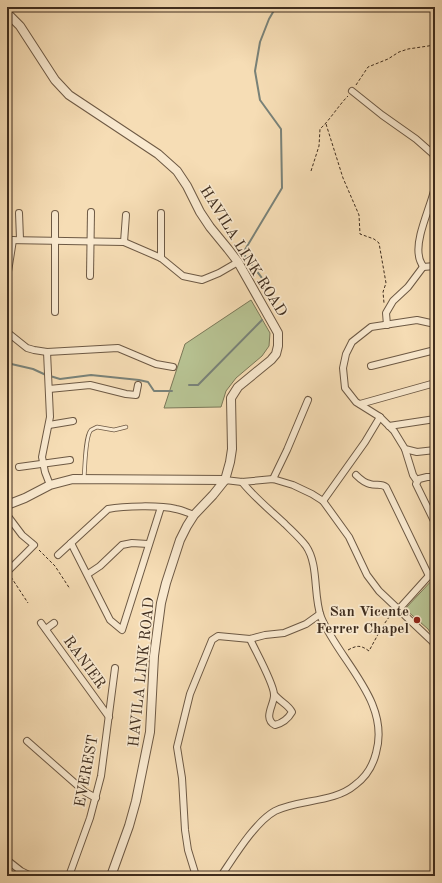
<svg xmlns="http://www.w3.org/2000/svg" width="442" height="883" font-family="'Old Standard TT',serif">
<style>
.green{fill:#b7c292;stroke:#7b7858}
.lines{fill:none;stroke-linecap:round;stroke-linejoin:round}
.stream{stroke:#798279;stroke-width:2}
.service-casing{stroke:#6d5944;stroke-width:4.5}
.minor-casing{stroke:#6d5944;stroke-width:8}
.tertiary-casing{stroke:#6d5944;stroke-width:10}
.path{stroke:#3f2d1e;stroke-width:1;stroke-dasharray:3 2;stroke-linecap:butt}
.service{stroke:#f9e9cf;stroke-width:3}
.minor{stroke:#f9e9cf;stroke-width:6}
.tertiary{stroke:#f9e9cf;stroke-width:8}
.poi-dot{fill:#8f2418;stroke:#f9e9cf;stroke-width:1.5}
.labels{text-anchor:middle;stroke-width:3.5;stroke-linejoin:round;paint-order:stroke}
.street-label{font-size:15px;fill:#3f2d1e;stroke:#f9e9cf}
.poi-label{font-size:15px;font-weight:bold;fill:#3f2d1e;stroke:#f9e9cf;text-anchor:end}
</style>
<rect width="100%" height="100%" fill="#f6ddb5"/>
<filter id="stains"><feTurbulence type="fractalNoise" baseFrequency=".005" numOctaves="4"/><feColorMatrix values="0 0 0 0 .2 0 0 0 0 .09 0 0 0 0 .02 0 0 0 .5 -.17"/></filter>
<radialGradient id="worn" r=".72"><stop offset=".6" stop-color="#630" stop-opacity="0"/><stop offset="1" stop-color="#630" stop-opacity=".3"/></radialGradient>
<g class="green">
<path d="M251,300l19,33 -1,13 -7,10 -26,22 -10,13 -5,16 -57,1 21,-64z"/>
<path d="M435,577v63l-7,-11 -23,-20z"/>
</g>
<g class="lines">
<g class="stream">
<path d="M265,292v-10l-22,-29 39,-65 -1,-59 -21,-29 -5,-29 5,-29 9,-23 7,-12"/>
<path d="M7,363l26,6 13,6"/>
<path d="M50,376l10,3 31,-4 48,5 9,2 6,9h18"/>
<path d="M189,385h9l64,-65"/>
</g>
<g class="service-casing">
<path id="service" d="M84,478c1,-9 1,-42 7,-48 2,-1 4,-2 6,-3l17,3 12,-3"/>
</g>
<g class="minor-casing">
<g id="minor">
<path d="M352,91l30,24 34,24 17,15 2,7"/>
<path d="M435,187c-4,19 -20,51 -16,69 0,4 3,8 4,11l12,-1"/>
<path d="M19,213l1,26"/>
<path d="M7,240l117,2 37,16 22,18 19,4 17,-7 19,-11"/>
<path d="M124,242l2,-27"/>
<path d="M161,258v-45"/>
<path d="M90,276l1,-64"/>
<path d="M7,278l6,-38"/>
<path d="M55,312v-98"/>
<path d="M387,325l-1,-12 7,-12 15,-14 15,-20"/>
<path d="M7,332l20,16 7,2 13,2 71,-4 38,16 17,3"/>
<path d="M47,352l3,65 -8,40 3,15 5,13"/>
<path d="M371,366l64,-16"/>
<path d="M49,389l41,-4 36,9 10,1 2,-10"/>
<path d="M360,404l75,-21"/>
<path d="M380,417l14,14 11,18 12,3 18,-2"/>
<path d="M49,425l24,-4"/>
<path d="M389,426l46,-7"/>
<path d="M405,449l8,26 4,6"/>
<path d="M19,467l51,-7"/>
<path d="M356,475c4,4 9,8 14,9 6,2 11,-1 16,3l43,89"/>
<path d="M435,477h-8l-8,2 -3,5 19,39"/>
<path d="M273,479l14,-29 21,-50"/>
<path d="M225,480l17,2 31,-3 20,6 19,9 11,7 26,36 18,38 12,16 54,51 2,6"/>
<path d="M323,501l42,-59 15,-25 -24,-15 -11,-14 -2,-20 3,-14 6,-12 19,-15 46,-7 18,4"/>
<path d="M7,515l15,20 12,10 -27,27"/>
<path d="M71,543l39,77 12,10 39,-123"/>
<path d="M58,555l50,-46c16,-3 52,-4 68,0 6,1 12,4 18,6"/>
<path d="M88,574l12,-8 22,-21 10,-2 16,1"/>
<path d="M399,609l36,-40"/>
<path d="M41,623l68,94"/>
<path d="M46,629l8,-6"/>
<path d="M250,639c6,13 23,43 24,55 1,10 -12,24 1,31 8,-2 13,-6 17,-13 -4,-8 -12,-10 -18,-18"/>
<path d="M27,741l58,51 11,6"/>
<path d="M7,860l14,11 10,5"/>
<path d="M69,876l21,-58 11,-42 14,-108"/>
<path d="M196,876l-8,-26 -3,-20 -3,-52 -5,-31 13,-53 22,-54 6,-4 32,3 15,-4 19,-2 22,-9 14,-10"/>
<path d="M221,876c13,-19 34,-54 54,-65 24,-12 59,-8 80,-26 11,-8 18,-20 21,-32 15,-52 -37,-92 -55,-136 -8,-22 -2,-52 -15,-71 -6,-8 -14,-15 -21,-22 -15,-14 -30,-26 -43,-42"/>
</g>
</g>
<g class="tertiary-casing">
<g id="tertiary">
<path d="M7,13l13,13 35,54 14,15 89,59 19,17 10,15 13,26 10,15 18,22 10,13 40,71v13l-2,8 -5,6 -33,27 -7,11 1,51 -2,13 -5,18 -12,15 -19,20 -7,11 -7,14 -14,43 -5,20 -7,53 -4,76 -14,69 -7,25 -18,50"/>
<path d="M7,505l18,-7 25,-13 23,-6 152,1"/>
</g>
</g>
<g class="path">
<path d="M356,85l12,-18 20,-8 11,-7 9,-3 27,-4"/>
<path d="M326,124l17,54 16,37 1,19 14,5 5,4 7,40 -3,9 1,11"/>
<path d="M311,171l8,-25 1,-17c10,-9 18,-23 28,-33"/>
<path d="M39,550l16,16 15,23"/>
<path d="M11,577l17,26"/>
<path d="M7,620l3,3"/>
<path d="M348,650c9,-5 13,-5 21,1l13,-24 10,-14"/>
</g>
<use href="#service" class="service"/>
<use href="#minor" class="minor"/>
<use href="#tertiary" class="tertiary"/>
</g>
<circle class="poi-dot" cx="417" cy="620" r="4"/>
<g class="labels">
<g class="street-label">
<text transform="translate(244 251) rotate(58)" y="5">HAVILA LINK ROAD</text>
<text transform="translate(85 662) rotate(54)" y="5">RANIER</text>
<text transform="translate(141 672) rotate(-84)" y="5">HAVILA LINK ROAD</text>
<text transform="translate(86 771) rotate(-79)" y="5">EVEREST</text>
</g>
<g class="poi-label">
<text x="409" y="616">San Vicente<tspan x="409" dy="17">Ferrer Chapel</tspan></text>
</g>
</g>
<rect width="442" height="883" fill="none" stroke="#f6ddb5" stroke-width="24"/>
<rect x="8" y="8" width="426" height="867" fill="none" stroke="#3f2d1e" stroke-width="2"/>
<rect x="12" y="12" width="418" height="859" fill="none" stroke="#3f2d1e"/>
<rect width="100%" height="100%" filter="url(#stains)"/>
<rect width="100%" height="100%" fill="url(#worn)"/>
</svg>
